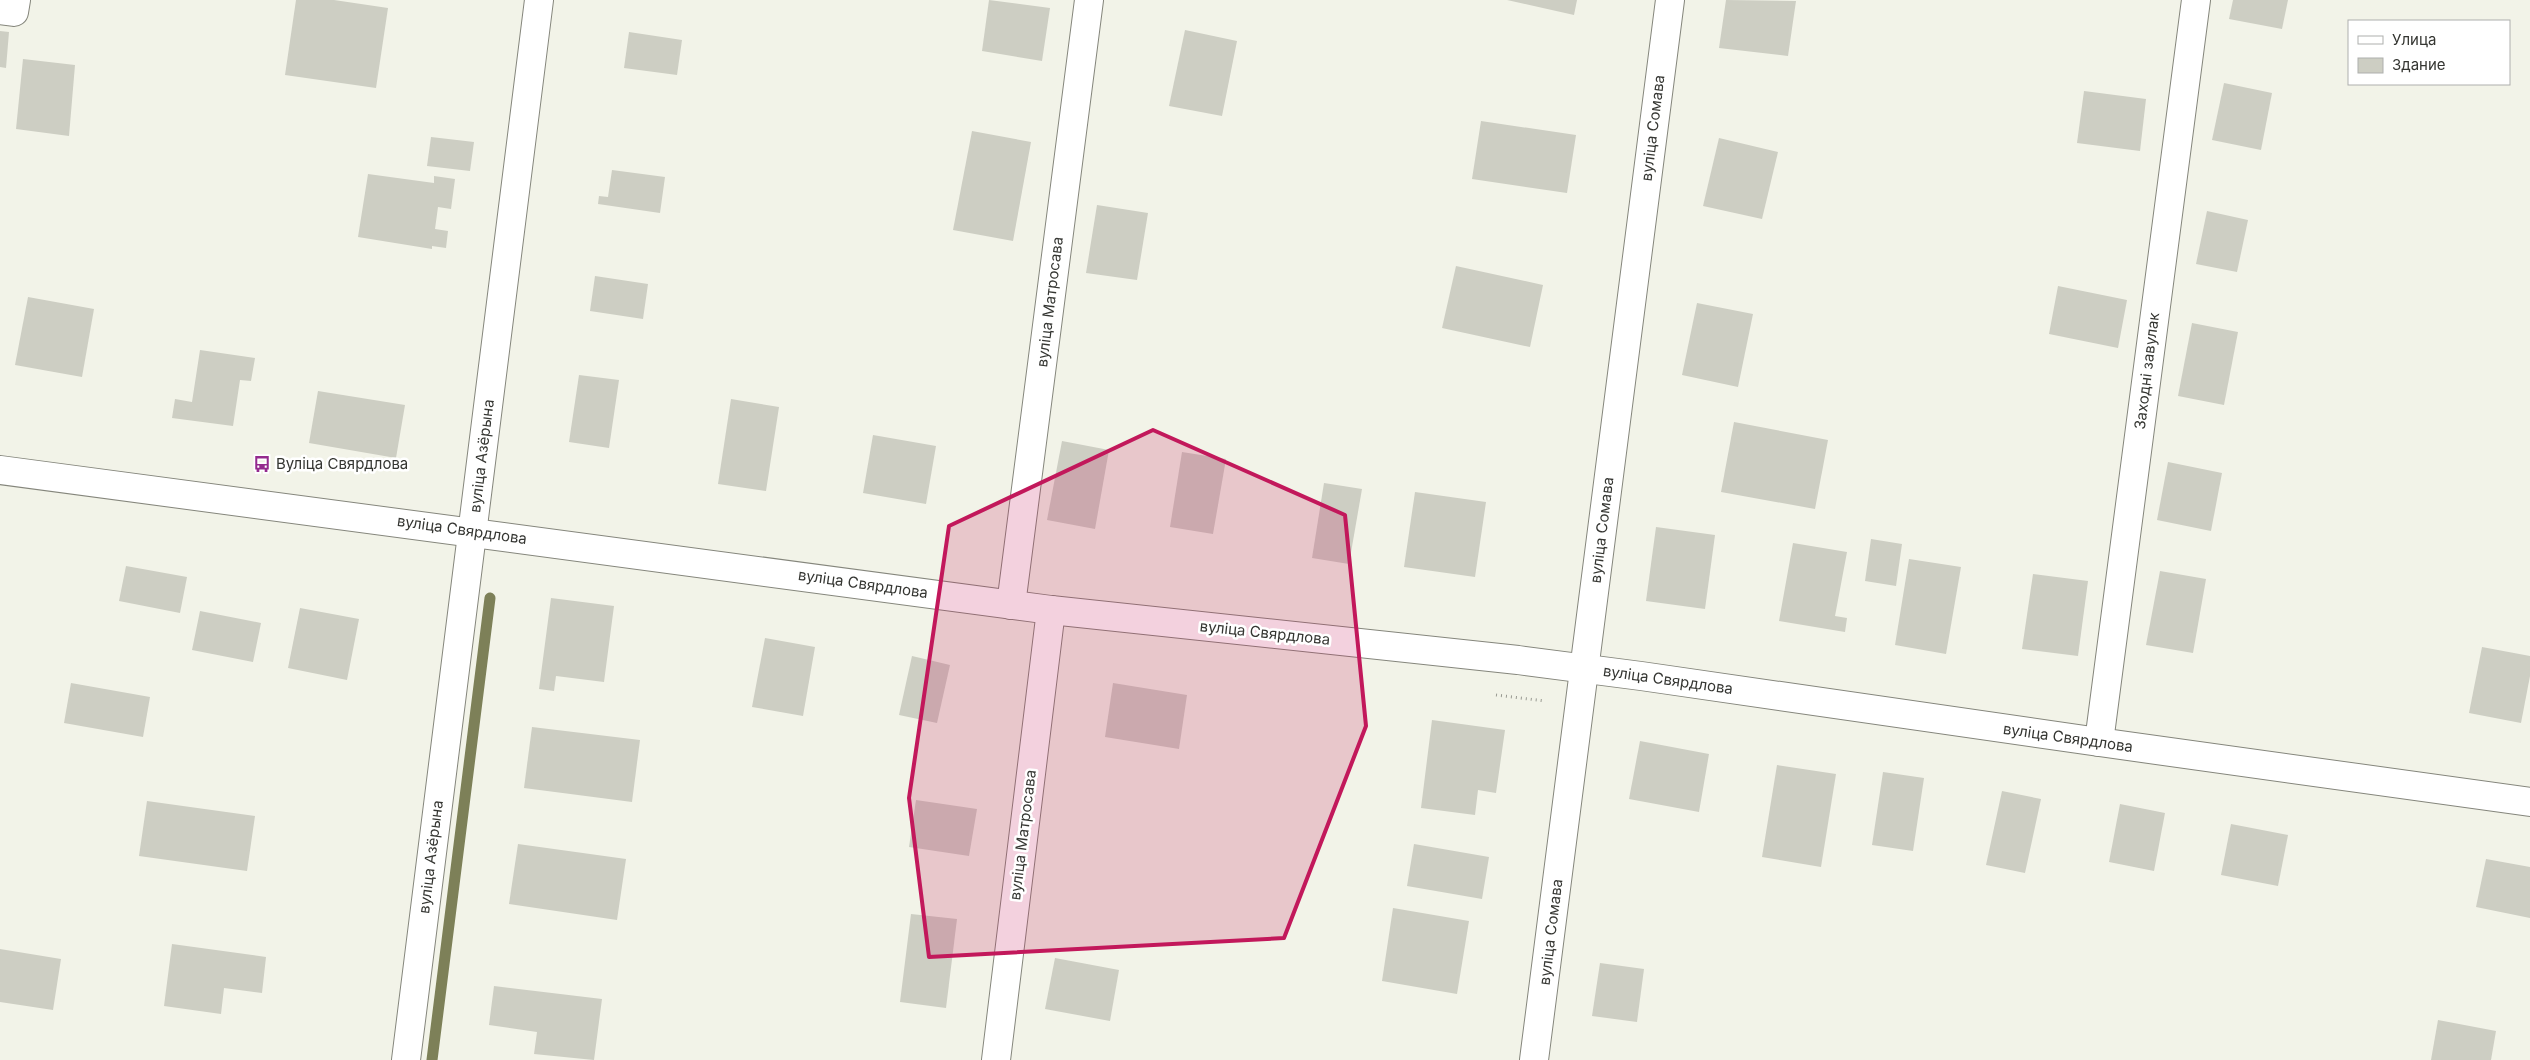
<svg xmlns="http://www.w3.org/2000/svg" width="2530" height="1060" font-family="Inter,sans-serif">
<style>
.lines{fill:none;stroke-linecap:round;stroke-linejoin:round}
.stream{stroke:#7d8058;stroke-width:11}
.building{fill:#cdcec3}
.minor-casing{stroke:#85867c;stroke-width:30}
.major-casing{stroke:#85867c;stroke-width:30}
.path{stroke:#989991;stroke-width:3;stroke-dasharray:1 4;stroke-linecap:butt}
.minor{stroke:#fff;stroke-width:28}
.major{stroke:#fff;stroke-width:28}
.marked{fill:#c2185b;fill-opacity:0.2;stroke:#c2185b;stroke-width:4;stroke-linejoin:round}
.labels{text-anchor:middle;stroke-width:5;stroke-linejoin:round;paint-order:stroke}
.street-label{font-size:15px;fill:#353632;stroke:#fff}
.poi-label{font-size:15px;fill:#353632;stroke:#fff;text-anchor:start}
</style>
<rect width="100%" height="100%" fill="#f2f3e8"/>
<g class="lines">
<path class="stream" d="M432,1060l58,-462"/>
</g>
<g class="building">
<path d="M296,0h38l54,8 -12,80 -91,-13z"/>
<path d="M989,0l61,8 -8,53 -60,-10z"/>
<path d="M1507,0h70l-3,15z"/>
<path d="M1726,0l70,1 -8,55 -69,-8z"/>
<path d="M2233,0h55l-6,29 -53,-10z"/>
<path d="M1185,30l52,11 -15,75 -53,-10z"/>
<path d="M0,31l9,1 -3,36 -6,-1z"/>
<path d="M629,32l53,8 -5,35 -53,-7z"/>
<path d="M23,59l52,6 -6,71 -53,-7z"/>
<path d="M2224,83l48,10 -11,57 -49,-10z"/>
<path d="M2084,91l62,8 -6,52 -63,-8z"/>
<path d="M1481,121l95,14 -9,58 -95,-14z"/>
<path d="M972,131l59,11 -18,99 -60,-11z"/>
<path d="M431,137l43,5 -4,29 -43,-5z"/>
<path d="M1719,138l59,14 -16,67 -59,-13z"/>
<path d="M612,170l53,7 -5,36 -62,-9 1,-8 9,1z"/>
<path d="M368,174l66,9v-7l21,3 -4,30 -13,-2 -3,22 13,2 -2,17 -14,-2v3l-74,-12z"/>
<path d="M1097,205l51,8 -11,67 -51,-7z"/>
<path d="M2207,211l41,9 -11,52 -41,-8z"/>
<path d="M1456,266l87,19 -13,62 -88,-19z"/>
<path d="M595,276l53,8 -5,35 -53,-8z"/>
<path d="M2058,286l69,14 -9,48 -69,-14z"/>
<path d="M28,297l66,12 -12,68 -67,-12z"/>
<path d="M1697,303l56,11 -15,73 -56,-12z"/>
<path d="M2192,323l46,9 -14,73 -46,-9z"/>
<path d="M200,350l55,8 -4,23 -11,-1 -7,46 -61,-8 3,-19 17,3z"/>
<path d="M579,375l40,5 -10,68 -40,-6z"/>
<path d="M318,391l87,14 -9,53 -87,-15z"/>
<path d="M731,399l48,8 -13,84 -48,-7z"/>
<path d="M1734,422l94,18 -13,69 -94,-17z"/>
<path d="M873,435l63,11 -10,58 -63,-11z"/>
<path d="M1062,441l47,9 -14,79 -48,-9z"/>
<path d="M1182,452l44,7 -13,75 -43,-7z"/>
<path d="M2168,462l54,11 -11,58 -54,-11z"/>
<path d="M1324,483l38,6 -13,75 -37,-6z"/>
<path d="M1415,492l71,10 -11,75 -71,-10z"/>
<path d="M1656,527l59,8 -10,74 -59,-8z"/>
<path d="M1871,539l31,5 -6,42 -31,-5z"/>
<path d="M1793,543l54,9 -12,64 12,2 -2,14 -66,-11z"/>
<path d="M1909,559l52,8 -15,87 -51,-9z"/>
<path d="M126,566l61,11 -7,36 -61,-12z"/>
<path d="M2160,571l46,8 -13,74 -47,-8z"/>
<path d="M2033,574l55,7 -10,75 -56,-7z"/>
<path d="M551,598l63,8 -10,76 -48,-6 -2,15 -15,-2z"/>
<path d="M300,608l59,11 -12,61 -59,-12z"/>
<path d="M200,611l61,12 -8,39 -61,-12z"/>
<path d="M765,638l50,9 -12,69 -51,-9z"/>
<path d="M2482,647l48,9v20l-9,47 -52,-10z"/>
<path d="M912,656l38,9 -13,58 -38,-8z"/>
<path d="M71,683l79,14 -7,40 -79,-14z"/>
<path d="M1113,683l74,12 -8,54 -74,-12z"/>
<path d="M1432,720l73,10 -9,63 -18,-3 -3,25 -54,-7z"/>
<path d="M532,727l108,13 -8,62 -108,-14z"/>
<path d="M1640,741l69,13 -10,58 -70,-13z"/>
<path d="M1777,765l59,9 -15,93 -59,-10z"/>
<path d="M1883,772l41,6 -11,73 -41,-6z"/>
<path d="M2002,791l39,8 -16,74 -39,-8z"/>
<path d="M916,800l61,9 -8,47 -60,-9z"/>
<path d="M147,801l108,15 -8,55 -108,-15z"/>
<path d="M2120,804l45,9 -11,58 -45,-9z"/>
<path d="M2231,824l57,11 -10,51 -57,-11z"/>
<path d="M518,844l108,15 -9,61 -108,-16z"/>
<path d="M1414,844l75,13 -7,42 -75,-13z"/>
<path d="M2486,859l44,8v51l-54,-11z"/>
<path d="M1393,908l76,13 -12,73 -75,-13z"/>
<path d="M911,914l46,5 -11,89 -46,-6z"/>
<path d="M172,944l94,13 -4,36 -38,-5 -3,26 -57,-8z"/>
<path d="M0,949l61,10 -8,51 -53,-8z"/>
<path d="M1055,958l64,12 -9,51 -65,-12z"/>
<path d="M1600,963l44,6 -7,53 -45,-6z"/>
<path d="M494,986l108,13 -8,61 -60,-6 3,-22 -48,-7z"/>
<path d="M2438,1020l58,11 -5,29h-60z"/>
</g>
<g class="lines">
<g class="minor-casing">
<g id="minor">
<path d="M0,10l14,2 2,-12"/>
<path d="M1011,605l78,-605"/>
<path d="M2099,742l97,-742"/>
<path d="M406,1060l133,-1060"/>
<path d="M996,1060l55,-450"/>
<path d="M1534,1060l136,-1060"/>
</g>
</g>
<g class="major-casing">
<path id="major" d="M0,470l1051,140 467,50 123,16 458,66 431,60"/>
</g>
<path class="path" d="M1496,695l49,6"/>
<use href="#minor" class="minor"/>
<use href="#major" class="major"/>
</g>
<path class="marked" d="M1153,430l192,85 21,211 -82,212 -355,19 -20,-159 40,-272z"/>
<defs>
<g id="bus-bare" transform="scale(1.35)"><path d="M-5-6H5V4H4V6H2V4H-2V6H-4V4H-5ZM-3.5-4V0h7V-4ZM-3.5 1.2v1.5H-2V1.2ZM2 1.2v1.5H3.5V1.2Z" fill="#942a8e" stroke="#fff" stroke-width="2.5" paint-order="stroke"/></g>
</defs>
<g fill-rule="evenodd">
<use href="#bus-bare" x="262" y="464"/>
</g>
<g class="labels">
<g class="street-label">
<text transform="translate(1653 128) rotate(-83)" y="5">вуліца Сомава</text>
<text transform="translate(1050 302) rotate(-83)" y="5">вуліца Матросава</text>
<text transform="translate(2147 371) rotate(-83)" y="5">Заходні завулак</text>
<text transform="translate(482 456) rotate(-83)" y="5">вуліца Азёрына</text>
<text transform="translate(462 530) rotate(8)" y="5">вуліца Свярдлова</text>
<text transform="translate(1602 530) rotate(-83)" y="5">вуліца Сомава</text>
<text transform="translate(863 584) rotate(8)" y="5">вуліца Свярдлова</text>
<text transform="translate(1265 633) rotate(6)" y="5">вуліца Свярдлова</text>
<text transform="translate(1668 680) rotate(8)" y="5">вуліца Свярдлова</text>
<text transform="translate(2068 738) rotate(8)" y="5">вуліца Свярдлова</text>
<text transform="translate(1023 835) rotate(-83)" y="5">вуліца Матросава</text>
<text transform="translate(431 857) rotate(-83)" y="5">вуліца Азёрына</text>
<text transform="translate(1551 932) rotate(-83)" y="5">вуліца Сомава</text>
</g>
<g class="poi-label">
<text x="276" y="469">Вуліца Свярдлова</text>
</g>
</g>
<rect x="2348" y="20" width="162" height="65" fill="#ffffff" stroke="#aeafad"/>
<rect x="2358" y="36" width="25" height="8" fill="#ffffff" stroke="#aeafad"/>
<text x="2392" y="45" font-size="15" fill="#353632">Улица</text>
<rect x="2358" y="58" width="25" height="15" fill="#cdcec3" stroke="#aeafad"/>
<text x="2392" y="70" font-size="15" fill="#353632">Здание</text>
</svg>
